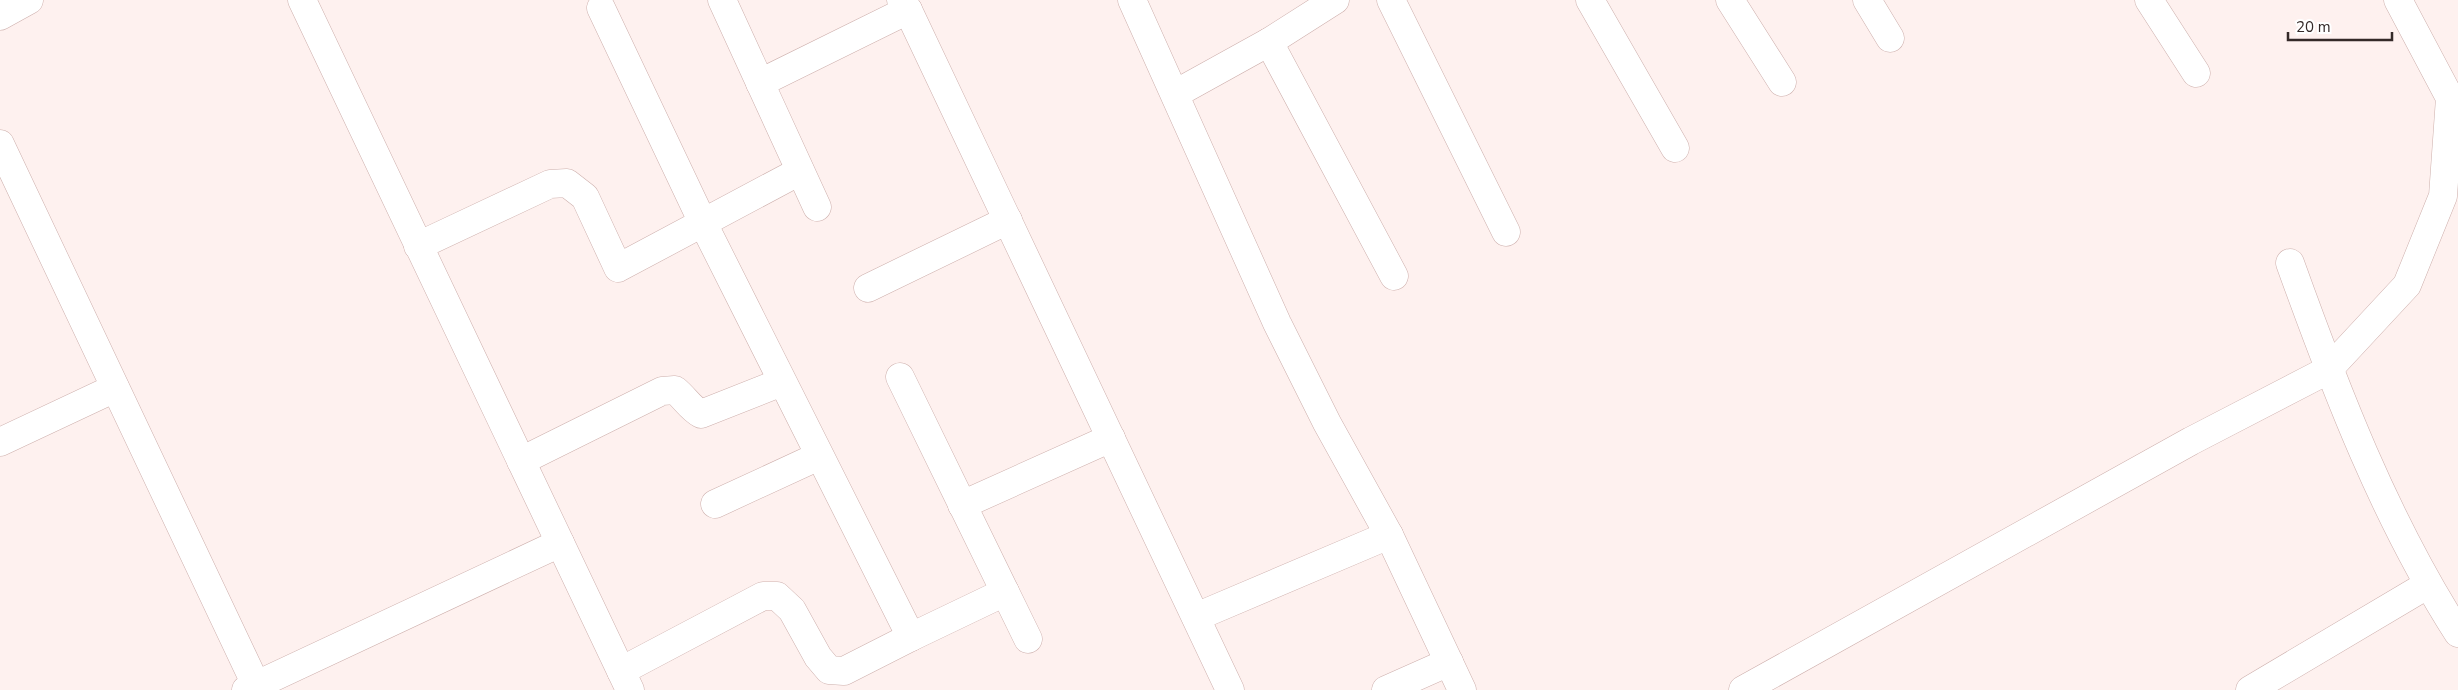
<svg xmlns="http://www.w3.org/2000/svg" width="2458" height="690" font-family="'Nunito Sans',sans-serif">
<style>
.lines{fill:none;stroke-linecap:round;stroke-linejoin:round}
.minor-casing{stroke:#cdafac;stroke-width:29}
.minor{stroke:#fff;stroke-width:28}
</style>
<rect width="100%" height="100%" fill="#fef1ef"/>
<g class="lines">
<g class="minor-casing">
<g id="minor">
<path d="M302,0l328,690"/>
<path d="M722,0l95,207"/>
<path d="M901,0l7,10 322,680"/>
<path d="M1132,0l145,323 50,100 62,112 73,155"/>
<path d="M1391,0l115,232"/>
<path d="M1590,0l85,148"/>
<path d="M1730,0l52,82"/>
<path d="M1867,0l23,38"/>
<path d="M2149,0l47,73"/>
<path d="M601,8l102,215 208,414 94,-45"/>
<path d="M0,16l29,-16"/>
<path d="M1269,42l125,234"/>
<path d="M760,83l148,-73"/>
<path d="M1175,94l94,-52 66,-42"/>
<path d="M0,144l256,541"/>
<path d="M418,246l132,-62 17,-1 18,14 33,71 182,-97"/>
<path d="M2290,263c46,128 95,256 168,370"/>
<path d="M868,288l140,-68"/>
<path d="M900,377l128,262"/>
<path d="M0,442l115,-54"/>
<path d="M521,461l141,-70 13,-1c10,8 15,18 26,24l81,-32"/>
<path d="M715,504l104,-48"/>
<path d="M962,505l149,-67"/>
<path d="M1196,617l193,-82"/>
<path d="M621,671l142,-75h14l15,14 26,47 11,13 15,1 67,-34"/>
<path d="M246,690l314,-147"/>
<path d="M1386,690l63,-28"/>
<path d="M1743,690l448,-249 137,-71 79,-85 36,-89 7,-98 -52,-98"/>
<path d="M2250,690l177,-105"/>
</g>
</g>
<use href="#minor" class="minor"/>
</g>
<path d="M2288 32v8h104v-8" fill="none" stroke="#342928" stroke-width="2.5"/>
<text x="2296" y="32" font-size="15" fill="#342928" stroke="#ffffff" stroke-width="4" paint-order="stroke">20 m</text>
</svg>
